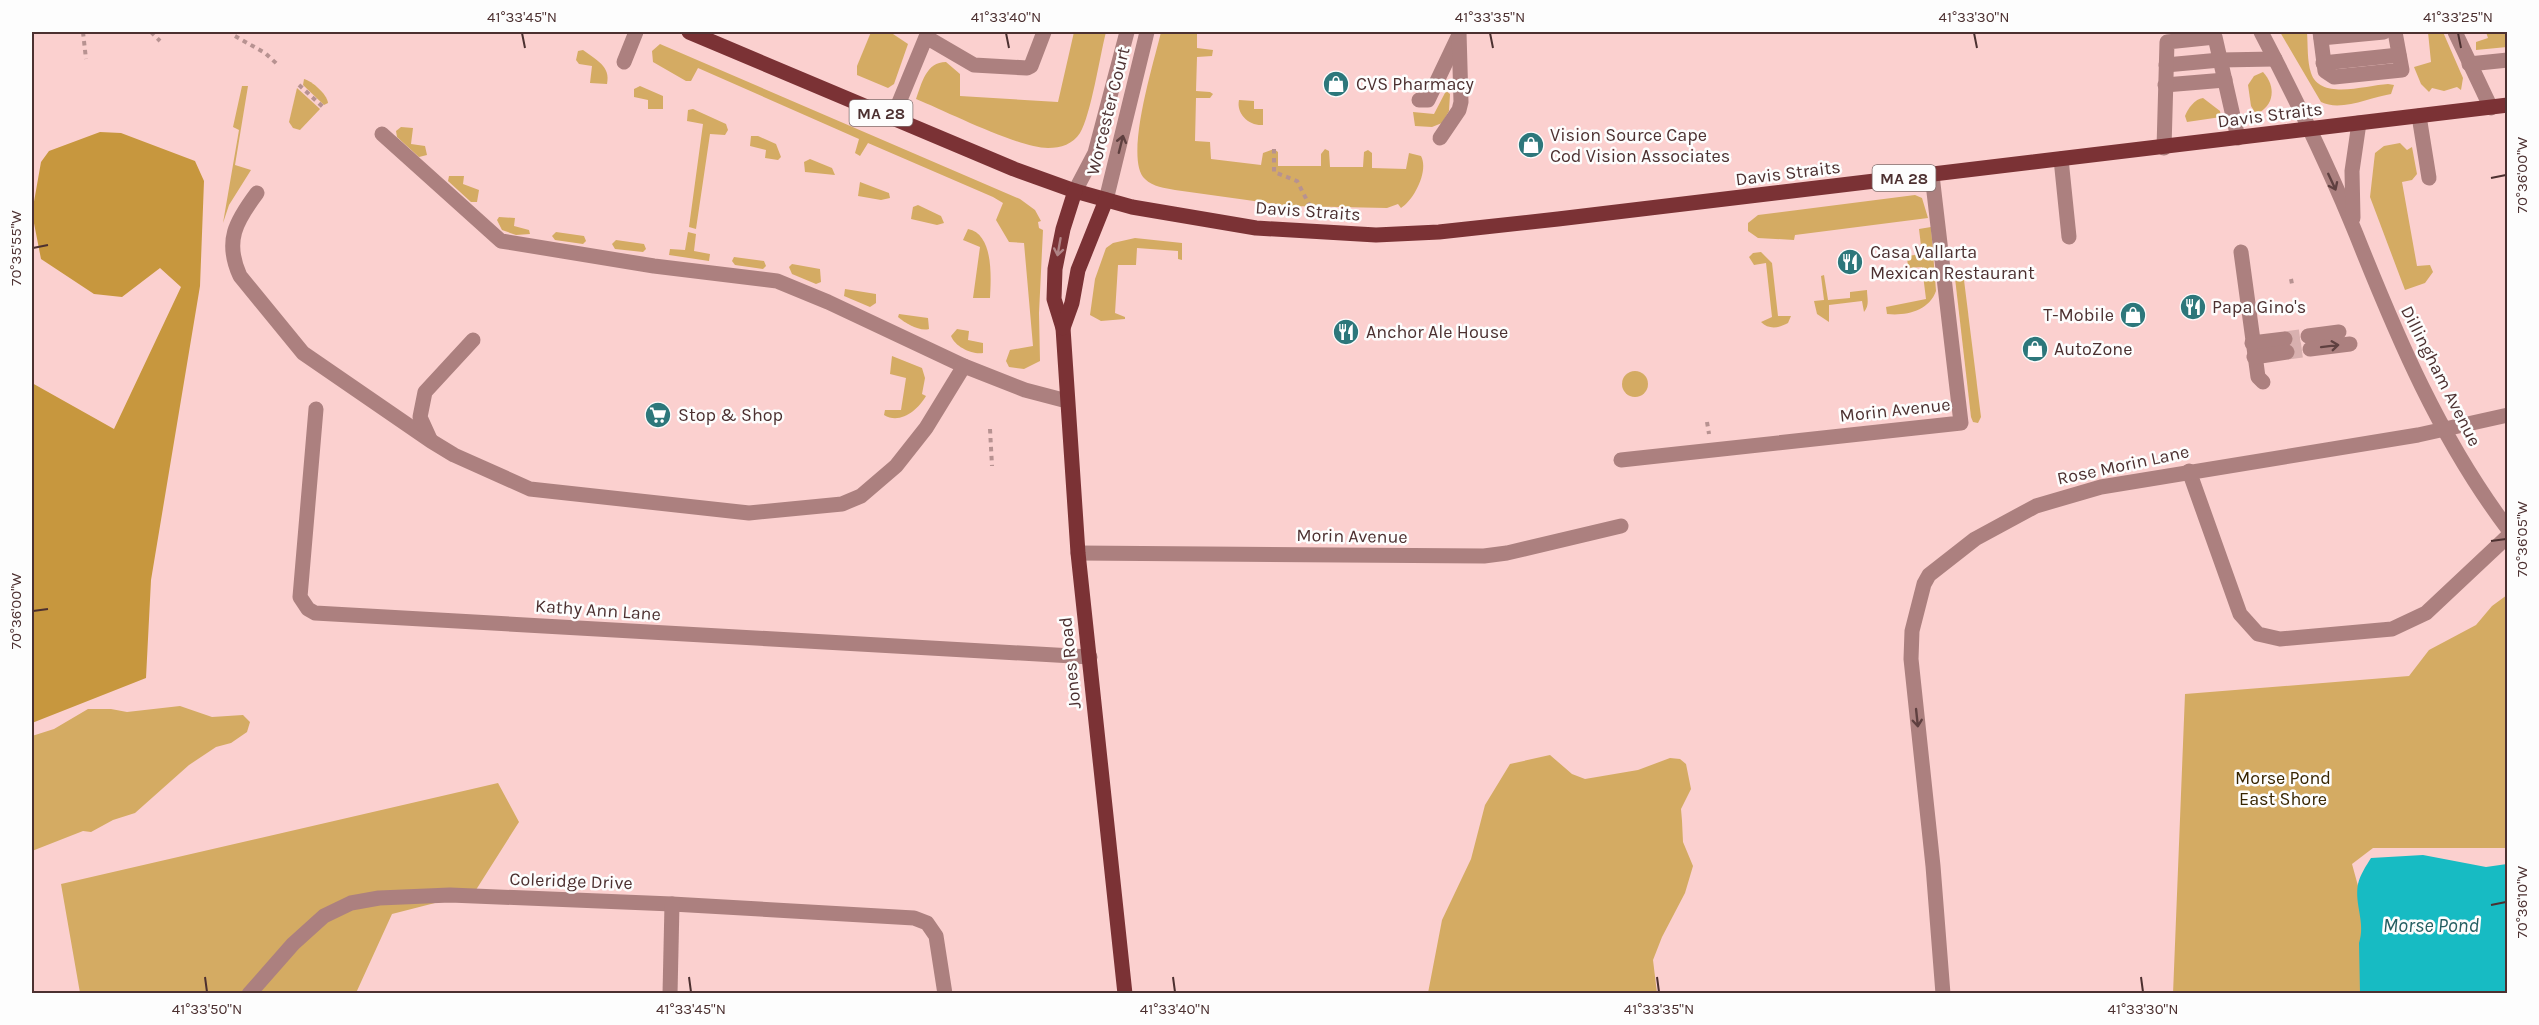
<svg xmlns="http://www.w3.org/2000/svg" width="2539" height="1025" font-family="Karla,sans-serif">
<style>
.green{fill:#d4ab63}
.forest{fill:#c7973e}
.water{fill:#17bbc3}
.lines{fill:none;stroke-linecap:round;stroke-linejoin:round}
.minor-tunnel{stroke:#d8b0af;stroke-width:15;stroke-dasharray:15 8;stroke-linecap:butt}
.path{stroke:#b79291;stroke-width:4;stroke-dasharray:4.5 4.5;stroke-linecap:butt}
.minor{stroke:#ac807f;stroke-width:15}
.major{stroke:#7b3235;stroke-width:15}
.oneway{stroke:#5f4040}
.oneway2{stroke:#af8385}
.ticks{fill:none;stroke:#4c3030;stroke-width:2}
.labels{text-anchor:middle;stroke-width:5;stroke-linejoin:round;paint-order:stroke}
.shield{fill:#fdfdfd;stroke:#816e6e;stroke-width:1.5}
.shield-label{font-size:16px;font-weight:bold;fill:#4c3030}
.poi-label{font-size:18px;fill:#4c3030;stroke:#fdfdfd;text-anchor:start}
.street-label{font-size:18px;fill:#4c3030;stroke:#fdfdfd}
.park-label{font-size:18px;fill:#382500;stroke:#fdfdfd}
.water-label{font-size:20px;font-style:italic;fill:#245e61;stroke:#fdfdfd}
.neatline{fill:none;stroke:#4c3030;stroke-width:2}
.ticks-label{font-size:15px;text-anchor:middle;fill:#4c3030}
</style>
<rect width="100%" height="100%" fill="#fbd0cf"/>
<g class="green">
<path d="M871,32h19l18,12 -14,40 -6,4 -31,-13v-9z"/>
<path d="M1074,32h32c-6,23 -15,83 -26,101 -7,11 -19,15 -32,15 -32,-1 -100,-36 -132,-49 6,-16 10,-37 30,-37l14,12v22l98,6z"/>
<path d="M1161,32h36v16l16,2 -1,6 -15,1 -1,34 14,1 3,2 -3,4h-14l-1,43 15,1 1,17 50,6 2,-12 11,-4 4,3v14h43v-12l4,-5 4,2 1,16h33l1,-15 4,-2 4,3v15l34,1 3,-16 12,3c8,15 -7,44 -20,52l-3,-4 -11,4 -96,-2 -116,-16c-10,-2 -22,-3 -30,-11 -22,-20 10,-120 16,-147z"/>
<path d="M2280,32h27c1,13 0,29 4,41 9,28 56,12 77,11l6,1 -3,9c-20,3 -50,18 -70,8z"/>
<path d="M2412,32h31l20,46 -2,12 -4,-3 -13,4 -12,-3 -3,4 -8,-8 -7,-17 17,-5 -3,-30z"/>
<path d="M2486,32h21v15l-31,3v-8l12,-4z"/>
<path d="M660,44l360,155 15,11 6,11 -3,1 1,6 4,2 -4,83 1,48 -16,8 -15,-2 -3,-6 4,-11 23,-4 -9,-103 -15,-1 -13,-22 7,-17 -10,-6 -125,-54 -8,13 -5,-3 4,-14 -161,-71 -7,13h-5l-33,-19 -1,-11z"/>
<path d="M583,50c13,10 28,16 24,34l-17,-1 2,-17 -13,-2 -3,-4 2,-9z"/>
<path d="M2263,72c13,14 12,34 -7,42l-5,-8 -3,-21 6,-9z"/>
<path d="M304,79c8,2 23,15 24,24l-4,2 -21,-20z"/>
<path d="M242,86h6l-13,79 16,5 -22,35 -6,18 16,-93 -6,-3z"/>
<path d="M640,86l23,10v13h-15v-9l-14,-3v-8z"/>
<path d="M297,88l23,21 -20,21 -7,-2 -4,-6z"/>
<path d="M1446,91l4,3 -1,17 -7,12 -10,4 -17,-1 -2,-14 21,2z"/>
<path d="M2203,98l17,13 1,6 -34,5 -2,-6c3,-8 10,-17 18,-18z"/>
<path d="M1239,100l15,1v8h9v16c-14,1 -27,-11 -24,-25z"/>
<path d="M693,109l33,15 2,6 -3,5 -15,-1 -14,95 -7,-2 14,-103 -16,-3 1,-11z"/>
<path d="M401,127l12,1 -2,16 14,2 2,9 -8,2 -22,-20 -1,-6z"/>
<path d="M751,136h7l18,8 5,13 -3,3 -13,-2 1,-8 -16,-4z"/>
<path d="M2400,143l7,7 5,-3 5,27 -5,6 -10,2 15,84 13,-1 3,7 -8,11 -20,7 -35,-93 5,-44 9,-7z"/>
<path d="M810,159l22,9 3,7 -30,-3 -1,-10z"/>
<path d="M449,176h15l-1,8 16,6 -2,12h-6l-23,-21z"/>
<path d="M860,182l29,11 1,5 -9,2 -23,-4z"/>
<path d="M1915,195l7,3 6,20 -133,17 -1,5 -36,-2 -10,-7v-8l10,-8z"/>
<path d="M918,205l23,11 3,7 -7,2 -26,-6 2,-12z"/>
<path d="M499,217l16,1 -1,8 15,4 1,4 -14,1 -14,-5 -5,-10z"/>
<path d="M1931,227l5,64c-7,20 -30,25 -49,23l-1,-7 40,-8 -4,-32 -14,1 -1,-12 15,-2 -3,-25z"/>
<path d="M968,229c26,5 23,49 22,69h-17l7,-51 -17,-7z"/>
<path d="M556,232l28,4 2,5 -3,3 -28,-4 -3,-4z"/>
<path d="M688,232l8,2 -2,17 16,3 -1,7 -40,-6 1,-6 15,1z"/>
<path d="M1135,238l47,5v17l-4,-1v-8l-41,-3 -1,17h-18l-3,48 10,4v2l-24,2 -11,-6 5,-36 11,-31 7,-5z"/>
<path d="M616,240l28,4 2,5 -3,3 -28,-3 -3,-5z"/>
<path d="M1761,252l11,11 6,53h13l-3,7c-9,5 -19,7 -27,-1l11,-5 -6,-54 -12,2 -5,-8 4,-4z"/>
<path d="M734,257l30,4 2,5 -3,3 -28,-4 -3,-4z"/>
<path d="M792,264l28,5 1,13 -5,2 -24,-10 -3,-7z"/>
<path d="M1824,275l4,25 22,-2v-6l17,-2c0,8 3,15 -3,22l-2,-11 -33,4v17l-12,-8 -3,-13 10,-1 -3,-24z"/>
<path d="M1960,275l4,5 17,137 -3,6 -5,-1 -2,-5 -16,-139z"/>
<path d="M845,289l31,5v9l-6,4 -26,-11z"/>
<path d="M899,314l29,4 1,11c-9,3 -24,-6 -31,-12z"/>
<path d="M957,329l12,2 -1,9 15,3v10c-10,2 -28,-6 -32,-17z"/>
<path d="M892,356l30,12 3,10 -3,16 4,2c-8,14 -26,29 -42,19l1,-5h16l5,-32 -16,-4z"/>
<circle cx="1635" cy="384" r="13"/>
<path d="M2507,595v253h-134l-21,16 14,51 11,78 -204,1 12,-300 224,-18 20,-26 47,-25 16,-19z"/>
<path d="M180,706l32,11 31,-2 7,7 -3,10 -16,11 -15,4 -27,18 -54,48 -22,7 -22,12 -8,-1 -51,20v-115l22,-7 34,-20h23l16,3z"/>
<path d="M1550,755l22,19 13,5 53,-9 32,-12 10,1 6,5 5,25 -10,20 1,12 1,21 10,24 -8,27 -23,44 -9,23 4,33h-229l14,-73 29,-61 14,-54 25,-41z"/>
<path d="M498,783l21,39 -45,71 -82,21 -36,79h-276l-19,-109z"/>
</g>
<path class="forest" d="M100,132l21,1 74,28 9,20 -4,105 -49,294 -5,98 -114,45v-340l82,46 67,-142 -21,-19 -38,29 -28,-3 -53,-35 -9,-46 9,-51 8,-11z"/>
<path class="water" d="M2423,855l63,12 21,-3v129h-147l-1,-50c7,-20 -5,-39 -1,-59 2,-9 8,-18 13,-26z"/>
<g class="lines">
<g class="minor-tunnel">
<path d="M2285,339l23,-3"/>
<path d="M2287,352l23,-3"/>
</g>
<g class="path">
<path d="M83,32l3,27"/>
<path d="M151,32l9,9"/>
<path d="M235,36l30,17 12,11"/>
<path d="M299,85l24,22"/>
<path d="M1274,149v23l23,9 15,29"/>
<path d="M2291,279l1,5"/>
<path d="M1707,422l2,12"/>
<path d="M990,429l2,37"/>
</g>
<g class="minor">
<path d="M2261,32c34,65 67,133 95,202 41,103 84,205 152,295"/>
<path d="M2320,32l5,39 9,6 68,-7 -7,-38"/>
<path d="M2455,32l36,76"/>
<path d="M2321,38l63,-6"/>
<path d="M624,62l12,-30"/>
<path d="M2323,63l76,-8"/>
<path d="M2469,64l39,-4"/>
<path d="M2166,65l54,-5 55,-1"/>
<path d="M2165,85l60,-5"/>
<path d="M1419,100h9l30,-63"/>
<path d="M2419,116l10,62"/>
<path d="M893,117l33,-80 48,28 53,3 4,-2 13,-34"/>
<path d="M382,134l119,107 153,25 123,15 51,21 136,64"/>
<path d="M1440,138l19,-28 2,-8 -2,-70"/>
<path d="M2164,148l3,-106 48,-5 23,101"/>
<path d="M2061,159l8,78"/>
<path d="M1075,191l20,-38 32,-121"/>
<path d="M257,193c-21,28 -33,48 -17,83l63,77 128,88 23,14 76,34 219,24 93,-9 19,-8 35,-30 30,-38 38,-62 61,24 42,11"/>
<path d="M1106,200l41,-168"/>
<path d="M2353,218l-1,-47 7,-48"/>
<path d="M2241,252l17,125 5,5"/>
<path d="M2308,336l31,-4"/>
<path d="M2252,343l33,-4"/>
<path d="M2310,349l40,-5"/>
<path d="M2254,357l33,-5"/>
<path d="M316,409l-16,188 8,12 7,4 775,44"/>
<path d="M430,439l-10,-22 5,-25 48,-52"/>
<path d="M1621,460l340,-37 -29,-248"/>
<path d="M2189,471l51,143 18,20 22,5 112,-10 34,-16 82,-77"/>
<path d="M1078,553l406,3 23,-3 114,-27"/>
<path d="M249,994l44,-50 31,-28 27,-13 28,-5 71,-3 222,9 242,14 13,5 9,13 9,58"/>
<path d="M670,994l2,-90"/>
<path d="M1943,994l-10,-128 -22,-207 1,-28 12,-47 5,-9 46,-36 61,-33 65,-19 317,-52 90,-20"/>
</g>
<g class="major">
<path d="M689,32l325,137 61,22 57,16 124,21 120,7 63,-3 119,-13 950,-114"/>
<path d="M1075,191l-12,38 -8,40 -1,30 9,29 15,225 47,441"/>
<path d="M1063,328l9,-25 6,-33 28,-70"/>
</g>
</g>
<defs><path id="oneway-shaft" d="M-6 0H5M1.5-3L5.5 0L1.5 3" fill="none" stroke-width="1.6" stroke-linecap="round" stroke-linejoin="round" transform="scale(1.5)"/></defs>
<g class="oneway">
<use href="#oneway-shaft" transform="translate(1121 144) rotate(-76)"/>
<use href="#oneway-shaft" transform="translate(2332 182) rotate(65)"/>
<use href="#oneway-shaft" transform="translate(2330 346) rotate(-7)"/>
<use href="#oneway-shaft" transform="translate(1917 718) rotate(84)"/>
</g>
<use class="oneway2" href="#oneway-shaft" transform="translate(1059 247) rotate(100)"/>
<path class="ticks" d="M522,33l3,15M1006,33l3,15M1490,33l3,15M1974,33l3,15M2458,33l3,15M2491,178l15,-3M33,248l15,-3M2491,541l15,-2M33,611l15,-2M2491,905l15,-3M205,977l2,15M689,977l2,15M1173,977l2,15M1657,977l2,15M2141,977l2,15"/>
<defs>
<g id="shop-disc" transform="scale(1.35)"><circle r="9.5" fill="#2d777b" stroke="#fdfdfd"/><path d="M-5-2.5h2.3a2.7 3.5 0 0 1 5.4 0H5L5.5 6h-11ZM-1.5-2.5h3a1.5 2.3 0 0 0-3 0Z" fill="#fff"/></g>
<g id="restaurant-disc" transform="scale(1.35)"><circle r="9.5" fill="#2d777b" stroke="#fdfdfd"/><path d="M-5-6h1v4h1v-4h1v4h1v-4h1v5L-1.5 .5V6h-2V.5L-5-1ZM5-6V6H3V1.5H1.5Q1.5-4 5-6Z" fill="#fff"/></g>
<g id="supermarket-disc" transform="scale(1.35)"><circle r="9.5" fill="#2d777b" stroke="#fdfdfd"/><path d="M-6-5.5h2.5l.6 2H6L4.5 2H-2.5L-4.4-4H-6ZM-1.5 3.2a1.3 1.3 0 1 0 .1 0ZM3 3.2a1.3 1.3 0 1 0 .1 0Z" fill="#fff"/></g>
</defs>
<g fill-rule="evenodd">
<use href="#shop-disc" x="1336" y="84"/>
<use href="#shop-disc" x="1531" y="145"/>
<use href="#restaurant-disc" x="1850" y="262"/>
<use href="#restaurant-disc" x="2193" y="307"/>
<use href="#shop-disc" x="2133" y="315"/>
<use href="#restaurant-disc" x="1346" y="332"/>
<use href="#shop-disc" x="2035" y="349"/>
<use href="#supermarket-disc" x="658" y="415"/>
</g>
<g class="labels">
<g class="shield">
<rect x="849.5" y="100" width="63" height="26" rx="4.5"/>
<rect x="1872.5" y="165" width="63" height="26" rx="4.5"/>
</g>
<g class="shield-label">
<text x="881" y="119">MA 28</text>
<text x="1904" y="184">MA 28</text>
</g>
<g class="poi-label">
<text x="1356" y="90">CVS Pharmacy</text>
<text x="1550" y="141">Vision Source Cape<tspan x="1550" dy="21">Cod Vision Associates</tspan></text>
<text x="1870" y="258">Casa Vallarta<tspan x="1870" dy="21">Mexican Restaurant</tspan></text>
<text x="2212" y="313">Papa Gino's</text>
<text x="2114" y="321" text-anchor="end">T-Mobile</text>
<text x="1366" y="338">Anchor Ale House</text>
<text x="2054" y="355">AutoZone</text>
<text x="678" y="421">Stop &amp; Shop</text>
</g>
<g class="street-label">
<text transform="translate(1108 111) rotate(-76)" y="6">Worcester Court</text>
<text transform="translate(2270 115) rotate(-7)" y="6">Davis Straits</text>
<text transform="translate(1788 173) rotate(-7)" y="6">Davis Straits</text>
<text transform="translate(1308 211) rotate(4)" y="6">Davis Straits</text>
<text transform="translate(2441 376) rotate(63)" y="6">Dillingham Avenue</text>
<text transform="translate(1895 410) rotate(-6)" y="6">Morin Avenue</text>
<text transform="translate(2123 465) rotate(-12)" y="6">Rose Morin Lane</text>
<text transform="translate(1352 536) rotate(1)" y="6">Morin Avenue</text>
<text transform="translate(598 610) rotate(4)" y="6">Kathy Ann Lane</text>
<text transform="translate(1070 663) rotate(-96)" y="6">Jones Road</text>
<text transform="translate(571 881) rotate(2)" y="6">Coleridge Drive</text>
</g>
<g class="park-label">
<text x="2283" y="784">Morse Pond<tspan x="2283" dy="21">East Shore</tspan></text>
</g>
<g class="water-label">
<text x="2431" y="932">Morse Pond</text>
</g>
</g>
<rect width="2539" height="1025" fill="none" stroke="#fdfdfd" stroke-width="66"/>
<rect x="33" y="33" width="2473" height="959" class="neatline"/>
<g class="ticks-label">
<text x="522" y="22">41°33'45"N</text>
<text x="1006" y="22">41°33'40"N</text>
<text x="1490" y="22">41°33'35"N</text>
<text x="1974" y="22">41°33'30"N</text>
<text x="2458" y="22">41°33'25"N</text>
<text transform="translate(2522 175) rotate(-90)" y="5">70°36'00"W</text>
<text transform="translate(16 248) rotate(-90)" y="5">70°35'55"W</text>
<text transform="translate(2522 539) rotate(-90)" y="5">70°36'05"W</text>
<text transform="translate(16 611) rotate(-90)" y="5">70°36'00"W</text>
<text transform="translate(2522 902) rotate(-90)" y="5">70°36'10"W</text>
<text x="207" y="1014">41°33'50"N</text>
<text x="691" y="1014">41°33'45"N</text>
<text x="1175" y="1014">41°33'40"N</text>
<text x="1659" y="1014">41°33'35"N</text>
<text x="2143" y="1014">41°33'30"N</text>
</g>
</svg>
